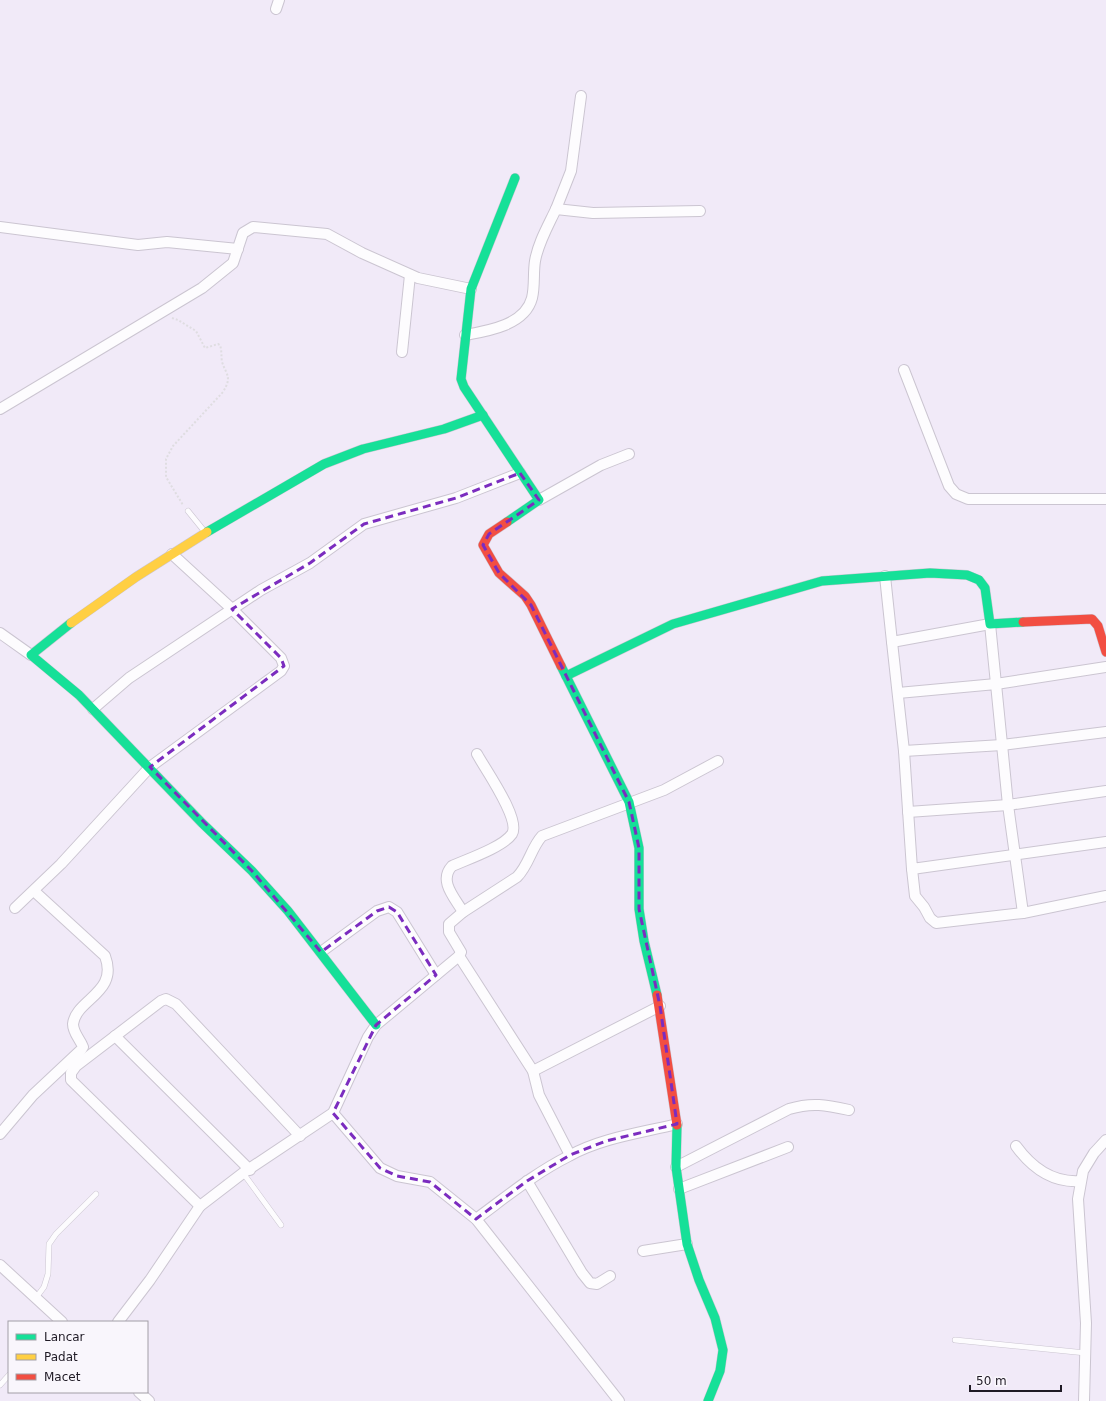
<svg xmlns="http://www.w3.org/2000/svg" width="1106" height="1401" font-family="'DejaVu Sans',sans-serif">
<style>
.lines{fill:none;stroke-linecap:round;stroke-linejoin:round}
.lane-casing{stroke:#cbc5d1;stroke-width:6}
.street-casing{stroke:#cbc5d1;stroke-width:12}
.fast-casing{stroke:#cbc5d1;stroke-width:10}
.slow-casing{stroke:#cbc5d1;stroke-width:10}
.jam-casing{stroke:#cbc5d1;stroke-width:10}
.path{stroke:#dfdde1;stroke-width:2;stroke-dasharray:2 2;stroke-linecap:butt}
.lane{stroke:#fdfcfe;stroke-width:5}
.street{stroke:#fdfcfe;stroke-width:10}
.fast{stroke:#16e098;stroke-width:9}
.slow{stroke:#ffcf43;stroke-width:9}
.jam{stroke:#f24e42;stroke-width:9}
.marked{fill:none;stroke:#7b2cbf;stroke-width:3;stroke-dasharray:8 5;stroke-linejoin:round}
</style>
<rect width="100%" height="100%" fill="#f1eaf8"/>
<g class="lines">
<g class="lane-casing">
<g id="lane">
<path d="M188,511l17,21"/>
<path d="M243,1173l38,52"/>
<path d="M35,1299l9,-12 4,-13 1,-30 7,-10 40,-40"/>
<path d="M955,1340l131,13"/>
<path d="M0,1385l9,-10"/>
</g>
</g>
<g class="street-casing">
<g id="street">
<path d="M276,9l3,-9"/>
<path d="M556,209l15,-38 10,-75"/>
<path d="M0,227l138,18 29,-3 71,7"/>
<path d="M465,335c23,-4 60,-10 67,-37 3,-12 1,-25 3,-37 3,-18 13,-35 21,-52l37,4 107,-2"/>
<path d="M402,352l8,-77"/>
<path d="M904,370l45,116 7,8 12,5h138"/>
<path d="M0,409l202,-121 31,-25 10,-30 10,-6 74,7 35,19 56,25 53,11"/>
<path d="M539,500l62,-35 28,-11"/>
<path d="M885,576l7,66 98,-18 6,60 110,-17"/>
<path d="M0,633l31,22"/>
<path d="M892,642l12,109 98,-6 104,-13"/>
<path d="M898,693l98,-9 12,121 15,108 83,-17"/>
<path d="M93,709l36,-31 132,-88 49,-27 54,-39 92,-26 64,-25"/>
<path d="M904,751l8,118 194,-27"/>
<path d="M908,812l100,-7 98,-14"/>
<path d="M912,869l3,27 9,11 6,11 6,5 87,-10"/>
<path d="M15,908l46,-44 89,-97 131,-96 3,-5 -3,-8 -49,-49 -60,-55"/>
<path d="M463,912c-8,-14 -25,-31 -11,-46 16,-7 51,-19 60,-32 9,-15 -27,-65 -35,-80"/>
<path d="M321,952l56,-41 12,-4 8,5 39,63"/>
<path d="M459,956l74,115 6,24 31,60"/>
<path d="M115,1036l135,134"/>
<path d="M533,1071l127,-65"/>
<path d="M333,1113l47,55 17,8 33,6 46,37 143,182"/>
<path d="M0,1134l33,-39 48,-45 2,-3c-3,-8 -10,-14 -10,-23 3,-25 46,-31 32,-68l-71,-65"/>
<path d="M1016,1146c16,22 36,37 64,35"/>
<path d="M676,1167l113,-58c23,-7 37,-4 60,1"/>
<path d="M527,1181l55,92 8,10 7,1 13,-8"/>
<path d="M679,1189l109,-42"/>
<path d="M200,1206l-129,-126v-7l5,-7 85,-65 5,-2 10,5 124,132"/>
<path d="M476,1219c30,-22 59,-46 93,-63 32,-18 72,-23 108,-32"/>
<path d="M643,1251l44,-7"/>
<path d="M0,1265l62,57"/>
<path d="M118,1322l32,-42 50,-74 43,-33 90,-60 35,-76 8,-12 83,-69 2,-4 -12,-20v-8l14,-12 54,-35c12,-12 14,-29 25,-41l122,-46 54,-29"/>
<path d="M139,1392l10,9"/>
<path d="M1084,1401l2,-78 -8,-124 5,-28 11,-18 12,-13"/>
</g>
</g>
<g class="fast-casing">
<g id="fast">
<path d="M507,522l32,-22 -75,-113 -3,-8 10,-90 44,-111"/>
<path d="M207,532l117,-68 39,-15 81,-20 39,-14"/>
<path d="M71,623l-40,32 48,40 123,128 50,48 36,40 88,114"/>
<path d="M561,666l68,136 10,46v61l5,32 13,54"/>
<path d="M566,676l107,-52 149,-43 108,-8 37,2 12,5 6,8 5,36 33,-2"/>
<path d="M677,1125l-1,42 11,77 12,36 16,38 8,32 -3,21 -12,30"/>
</g>
</g>
<g class="slow-casing">
<path id="slow" d="M71,623l65,-46 71,-45"/>
</g>
<g class="jam-casing">
<g id="jam">
<path d="M507,522l-18,12 -6,11 16,28 26,23 6,9 30,61"/>
<path d="M1023,622l69,-3 6,7 8,26"/>
<path d="M657,995l20,130"/>
</g>
</g>
<path class="path" d="M172,318l6,2 18,11 9,17 13,-4 2,1c2,6 1,11 2,17 5,14 10,15 1,30l-50,54 -7,13v18l17,28"/>
<use href="#lane" class="lane"/>
<use href="#street" class="street"/>
<use href="#fast" class="fast"/>
<use href="#slow" class="slow"/>
<use href="#jam" class="jam"/>
</g>
<path class="marked" d="M520,473l19,27 -50,34 -6,11 16,28 32,32 98,197 10,46v61l21,97 17,118 -71,17 -36,14 -43,26 -51,38 -46,-37 -33,-6 -17,-8 -47,-55 43,-88 60,-50 -39,-63 -8,-5 -12,4 -56,41 -69,-81 -102,-104 134,-101 -3,-8 -49,-49 78,-46 54,-39 92,-26z"/>
<rect x="8" y="1321" width="140" height="72" fill="#f9f6fc" stroke="#a29ea6"/>
<rect x="16" y="1334" width="20" height="6" fill="#16e098" stroke="#a29ea6"/>
<text x="44" y="1341" font-size="12" fill="#1f1a25">Lancar</text>
<rect x="16" y="1354" width="20" height="6" fill="#ffcf43" stroke="#a29ea6"/>
<text x="44" y="1361" font-size="12" fill="#1f1a25">Padat</text>
<rect x="16" y="1374" width="20" height="6" fill="#f24e42" stroke="#a29ea6"/>
<text x="44" y="1381" font-size="12" fill="#1f1a25">Macet</text>
<path d="M970 1385v6h91v-6" fill="none" stroke="#1f1a25" stroke-width="2"/>
<text x="976" y="1385" font-size="12" fill="#1f1a25" stroke="#f9f6fc" stroke-width="3" paint-order="stroke">50 m</text>
</svg>
